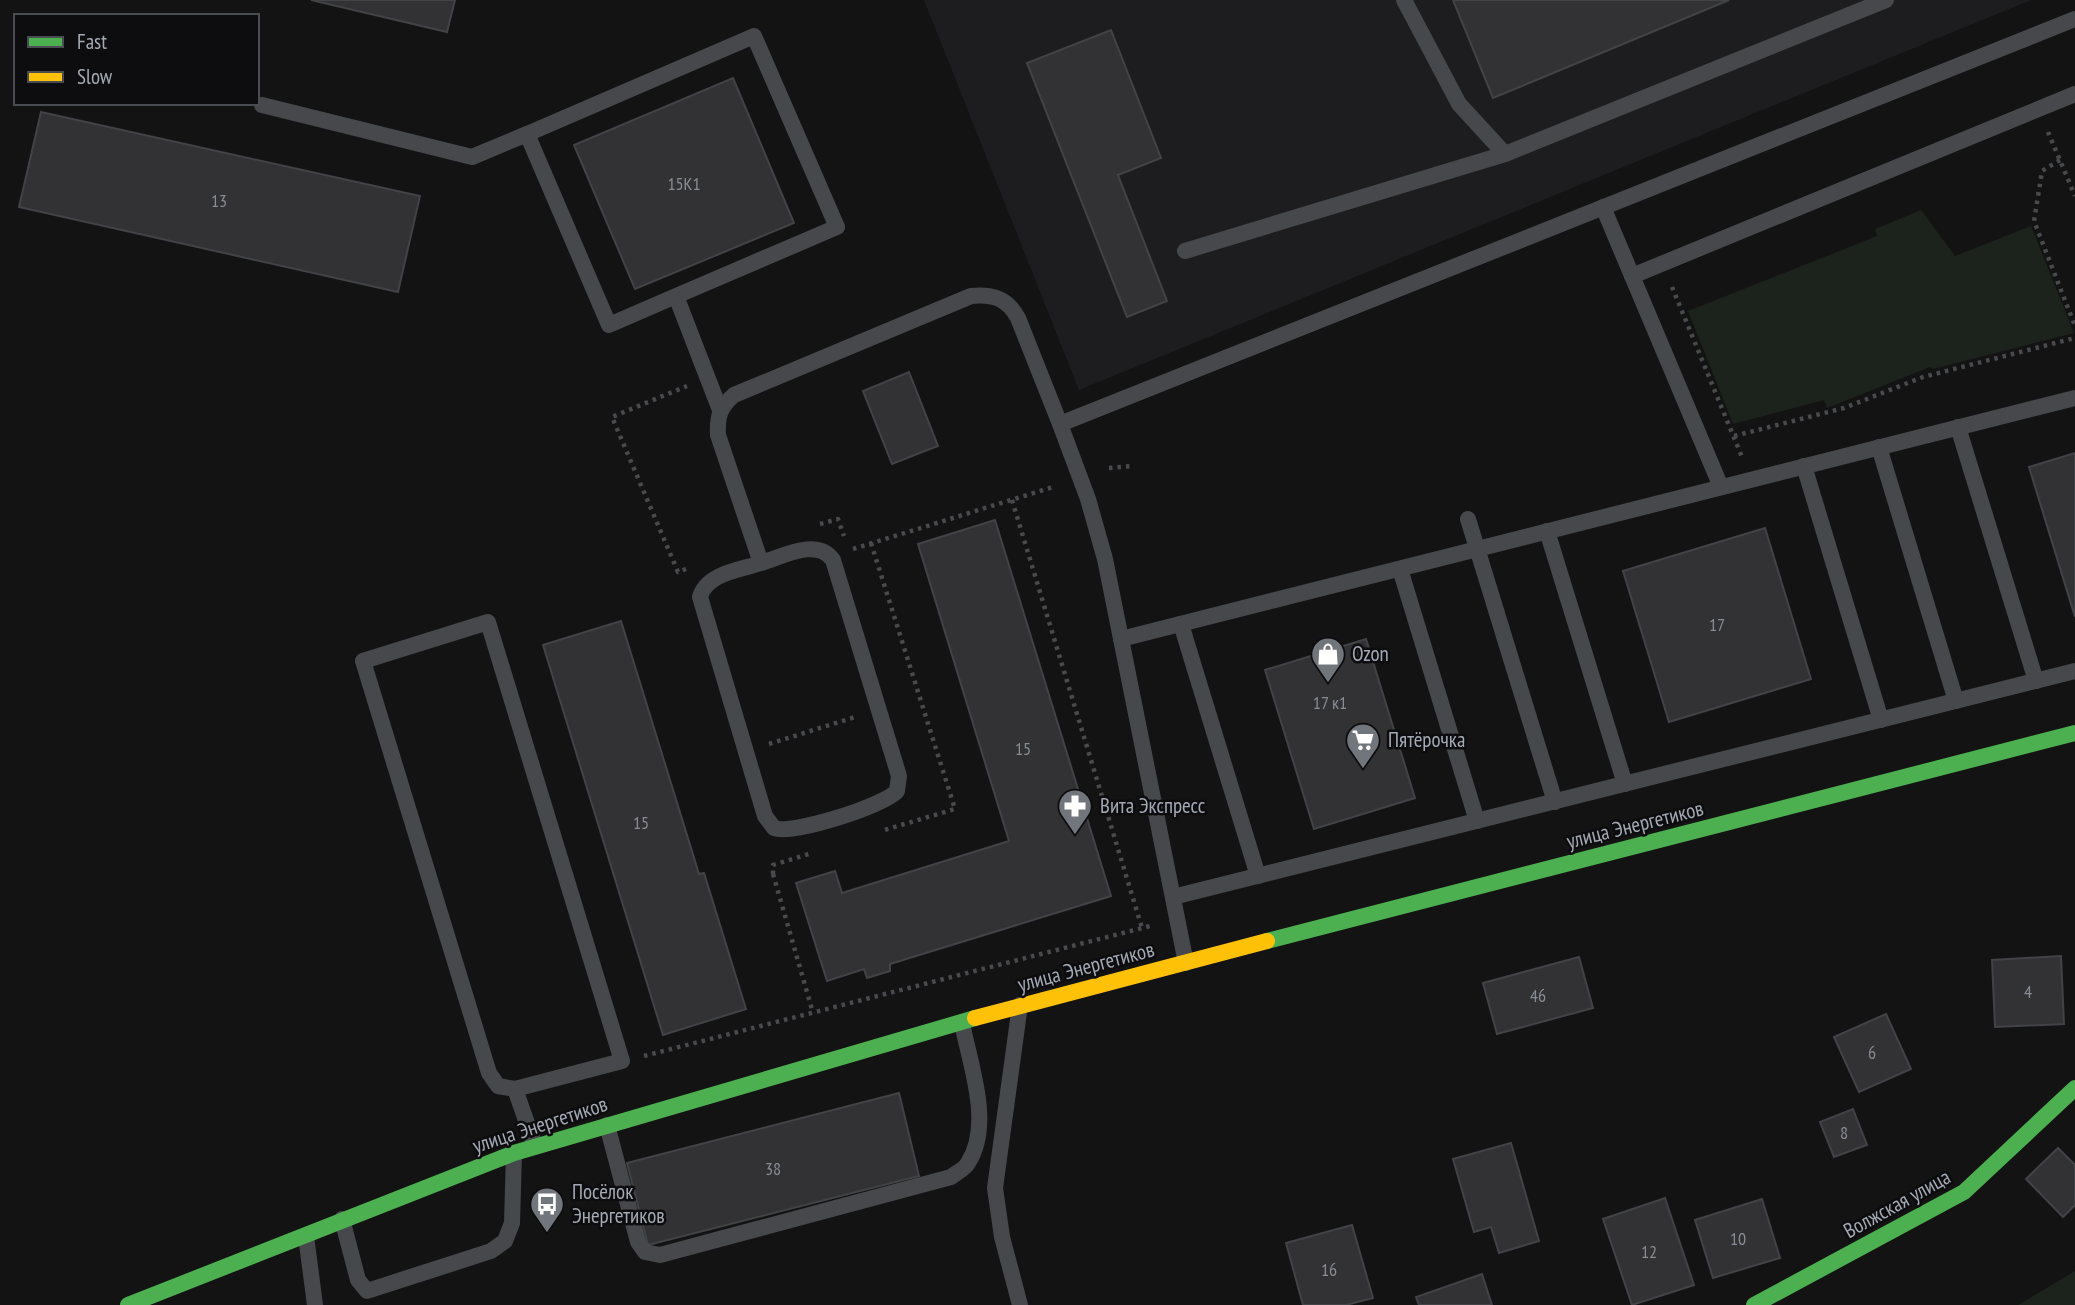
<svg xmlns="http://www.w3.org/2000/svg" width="2075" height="1305" font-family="'PT Sans Narrow',sans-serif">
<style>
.built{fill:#1d1d1f}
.green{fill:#1c221c}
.building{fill:#323234;stroke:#424347;stroke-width:2}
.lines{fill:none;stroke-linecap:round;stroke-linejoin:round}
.path{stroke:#494a4e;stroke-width:4.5;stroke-dasharray:3.5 5;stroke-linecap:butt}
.lane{stroke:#47484c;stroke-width:16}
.fast{stroke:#4caf50;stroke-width:16}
.slow{stroke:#ffc107;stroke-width:16}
.labels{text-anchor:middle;stroke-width:5;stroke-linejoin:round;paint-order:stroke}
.number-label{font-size:18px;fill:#888c95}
.poi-label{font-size:21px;fill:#a4aab5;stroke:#0d0d0f;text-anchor:start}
.street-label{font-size:21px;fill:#a4aab5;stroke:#0d0d0f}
</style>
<rect width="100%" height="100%" fill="#131313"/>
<path class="built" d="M924,0h1107l-952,390z"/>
<g class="green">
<path d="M1921,210l34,46 76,-30 43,107 -141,36 -3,-2 -103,41 -3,-8 -91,24 -45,-113 189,-75 -2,-7z"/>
<path d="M2075,1271v34h-57z"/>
</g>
<g class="building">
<path d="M311,0h144l-8,32z"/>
<path d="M1453,0h276l-236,98z"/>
<path d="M1111,30l50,128 -43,17 49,126 -40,16 -100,-254z"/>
<path d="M733,78l61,145 -159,66 -61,-144z"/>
<path d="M41,112l379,84 -22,96 -379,-85z"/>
<path d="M909,372l29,74 -46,18 -29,-73z"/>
<path d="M2075,453v164l-46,-150z"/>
<path d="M995,520l116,376 -221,68v7l-23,7 -3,-9 -37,12 -31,-98 39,-12 7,22 167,-52 -91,-297z"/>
<path d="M1765,528l46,151 -142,43 -46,-151z"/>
<path d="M621,621l78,253 5,-1 42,136 -83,26 -120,-390z"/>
<path d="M1366,639l49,159 -101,31 -49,-159z"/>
<path d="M2061,956l3,68 -69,3 -3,-67z"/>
<path d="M1579,957l14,51 -96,26 -14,-51z"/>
<path d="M1886,1014l25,55 -52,23 -25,-55z"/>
<path d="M899,1093l20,83 -271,69 -21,-82z"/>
<path d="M1853,1109l14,36 -33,12 -14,-35z"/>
<path d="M1511,1143l28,98 -40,12 -8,-26 -17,5 -21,-73z"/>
<path d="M2058,1148l17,17v40l-12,12 -37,-38z"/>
<path d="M1665,1198l29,87 -62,20 -29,-86z"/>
<path d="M1762,1199l18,59 -67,20 -18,-58z"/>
<path d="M1352,1225l21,73 -27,7h-43l-17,-62z"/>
<path d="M1482,1274l10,31h-73l-3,-8z"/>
</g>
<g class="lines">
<g class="path">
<path d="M2048,132l27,64"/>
<path d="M2060,160l-18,11 -8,50 41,105"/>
<path d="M1672,287l70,170"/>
<path d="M1734,436l110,-28 79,-31 152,-39"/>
<path d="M1109,468l24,-2"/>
<path d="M1012,500l130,428"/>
<path d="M820,524l18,-5 6,17"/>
<path d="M871,543l84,266 -74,22"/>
<path d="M853,549l203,-63"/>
<path d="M686,569l-8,3 -66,-155 75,-31"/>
<path d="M769,744l86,-27"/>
<path d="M773,874v-9l36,-11"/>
<path d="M773,874l40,139"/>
<path d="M644,1056l510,-131"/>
</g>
<g class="lane">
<path d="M1404,0l55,104 46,50 381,-154"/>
<path d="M262,105l210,52 55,-23"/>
<path d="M1603,207l118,280"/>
<path d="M1185,251l320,-97"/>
<path d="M1632,276l443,-182"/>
<path d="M676,296l-67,29 -82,-191 227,-98 83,191 -161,69 44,114"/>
<path d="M1958,427l78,254"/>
<path d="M1879,447l77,254"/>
<path d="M1804,466l77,254"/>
<path d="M1468,519l87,283"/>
<path d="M1547,531l78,253"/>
<path d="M761,563c-21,7 -54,10 -61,34l65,219 9,12c18,7 110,-22 123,-37l2,-15 -66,-216c-16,-23 -51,-3 -72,3l-43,-128c-1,-19 2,-28 16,-40l237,-99c22,-2 36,2 47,22l42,106"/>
<path d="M1400,569l77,252"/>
<path d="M488,622l134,439 -107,28 -17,-3 -9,-13 -126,-412z"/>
<path d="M1181,624l77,252"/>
<path d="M1121,639l954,-241"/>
<path d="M1173,897l902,-226"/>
<path d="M1186,963l-81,-404 -17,-60 -28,-75 1015,-405"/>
<path d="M1020,1005l-25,183 7,49 18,68"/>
<path d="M515,1089l20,57"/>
<path d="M607,1125l31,117 7,10 15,3 291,-78c5,-4 14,-8 17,-14 25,-39 2,-98 -6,-140"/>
<path d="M342,1219l16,61 9,11 124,-40 14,-10 7,-18 2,-70"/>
<path d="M306,1236l9,69"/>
</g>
<g class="fast">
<path d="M1267,941l808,-208"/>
<path d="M128,1305l386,-152 461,-135"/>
<path d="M1754,1305l210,-113 111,-104"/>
</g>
<path class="slow" d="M975,1018l292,-77"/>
</g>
<defs>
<g id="shop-pin" transform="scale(1.75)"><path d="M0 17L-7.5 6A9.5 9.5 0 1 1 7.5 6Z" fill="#71757c" stroke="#0d0d0f"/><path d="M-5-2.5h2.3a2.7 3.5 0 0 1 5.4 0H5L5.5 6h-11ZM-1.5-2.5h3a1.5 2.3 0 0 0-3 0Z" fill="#fff"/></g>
<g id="supermarket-pin" transform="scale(1.75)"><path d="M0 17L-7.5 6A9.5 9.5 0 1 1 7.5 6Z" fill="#71757c" stroke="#0d0d0f"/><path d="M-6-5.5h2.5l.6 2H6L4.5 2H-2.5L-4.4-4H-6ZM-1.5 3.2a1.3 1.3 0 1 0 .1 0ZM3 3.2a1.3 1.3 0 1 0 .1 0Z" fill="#fff"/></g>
<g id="pharmacy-pin" transform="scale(1.75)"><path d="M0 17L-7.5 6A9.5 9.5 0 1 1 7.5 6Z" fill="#71757c" stroke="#0d0d0f"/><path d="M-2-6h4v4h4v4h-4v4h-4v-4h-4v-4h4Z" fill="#fff"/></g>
<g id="bus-pin" transform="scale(1.75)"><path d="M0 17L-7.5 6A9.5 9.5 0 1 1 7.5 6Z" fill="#71757c" stroke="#0d0d0f"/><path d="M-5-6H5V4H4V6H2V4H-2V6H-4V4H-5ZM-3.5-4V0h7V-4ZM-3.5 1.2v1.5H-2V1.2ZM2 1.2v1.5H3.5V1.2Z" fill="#fff"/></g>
</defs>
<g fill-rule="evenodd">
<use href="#shop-pin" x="1328" y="654"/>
<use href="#supermarket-pin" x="1363" y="740"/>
<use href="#pharmacy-pin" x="1075" y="806"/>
<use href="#bus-pin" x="547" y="1204"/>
</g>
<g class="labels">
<g class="number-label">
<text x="684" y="190">15К1</text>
<text x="219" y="207">13</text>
<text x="1717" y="631">17</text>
<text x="1330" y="709">17 к1</text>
<text x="1023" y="755">15</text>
<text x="641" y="829">15</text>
<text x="2028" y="998">4</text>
<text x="1538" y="1002">46</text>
<text x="1872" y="1059">6</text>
<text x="1844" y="1139">8</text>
<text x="773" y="1175">38</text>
<text x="1738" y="1245">10</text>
<text x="1649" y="1258">12</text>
<text x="1329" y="1276">16</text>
</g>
<g class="poi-label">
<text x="1352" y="661">Ozon</text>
<text x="1388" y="747">Пятёрочка</text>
<text x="1100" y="813">Вита Экспресс</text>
<text x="572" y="1199">Посёлок<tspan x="572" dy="24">Энергетиков</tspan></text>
</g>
<g class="street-label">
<text transform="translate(1635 825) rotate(-14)" y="7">улица Энергетиков</text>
<text transform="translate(1086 967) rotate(-15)" y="7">улица Энергетиков</text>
<text transform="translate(540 1125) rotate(-18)" y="7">улица Энергетиков</text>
<text transform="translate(1897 1204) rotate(-29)" y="7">Волжская улица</text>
</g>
</g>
<rect x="14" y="14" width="245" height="91" fill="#0d0d0f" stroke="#494c51" stroke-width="2"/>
<rect x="28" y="37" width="35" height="10" fill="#4caf50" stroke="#494c51" stroke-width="2"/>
<text x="77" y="49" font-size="21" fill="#a4aab5">Fast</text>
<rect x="28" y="72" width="35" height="10" fill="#ffc107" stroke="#494c51" stroke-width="2"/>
<text x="77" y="84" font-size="21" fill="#a4aab5">Slow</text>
</svg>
